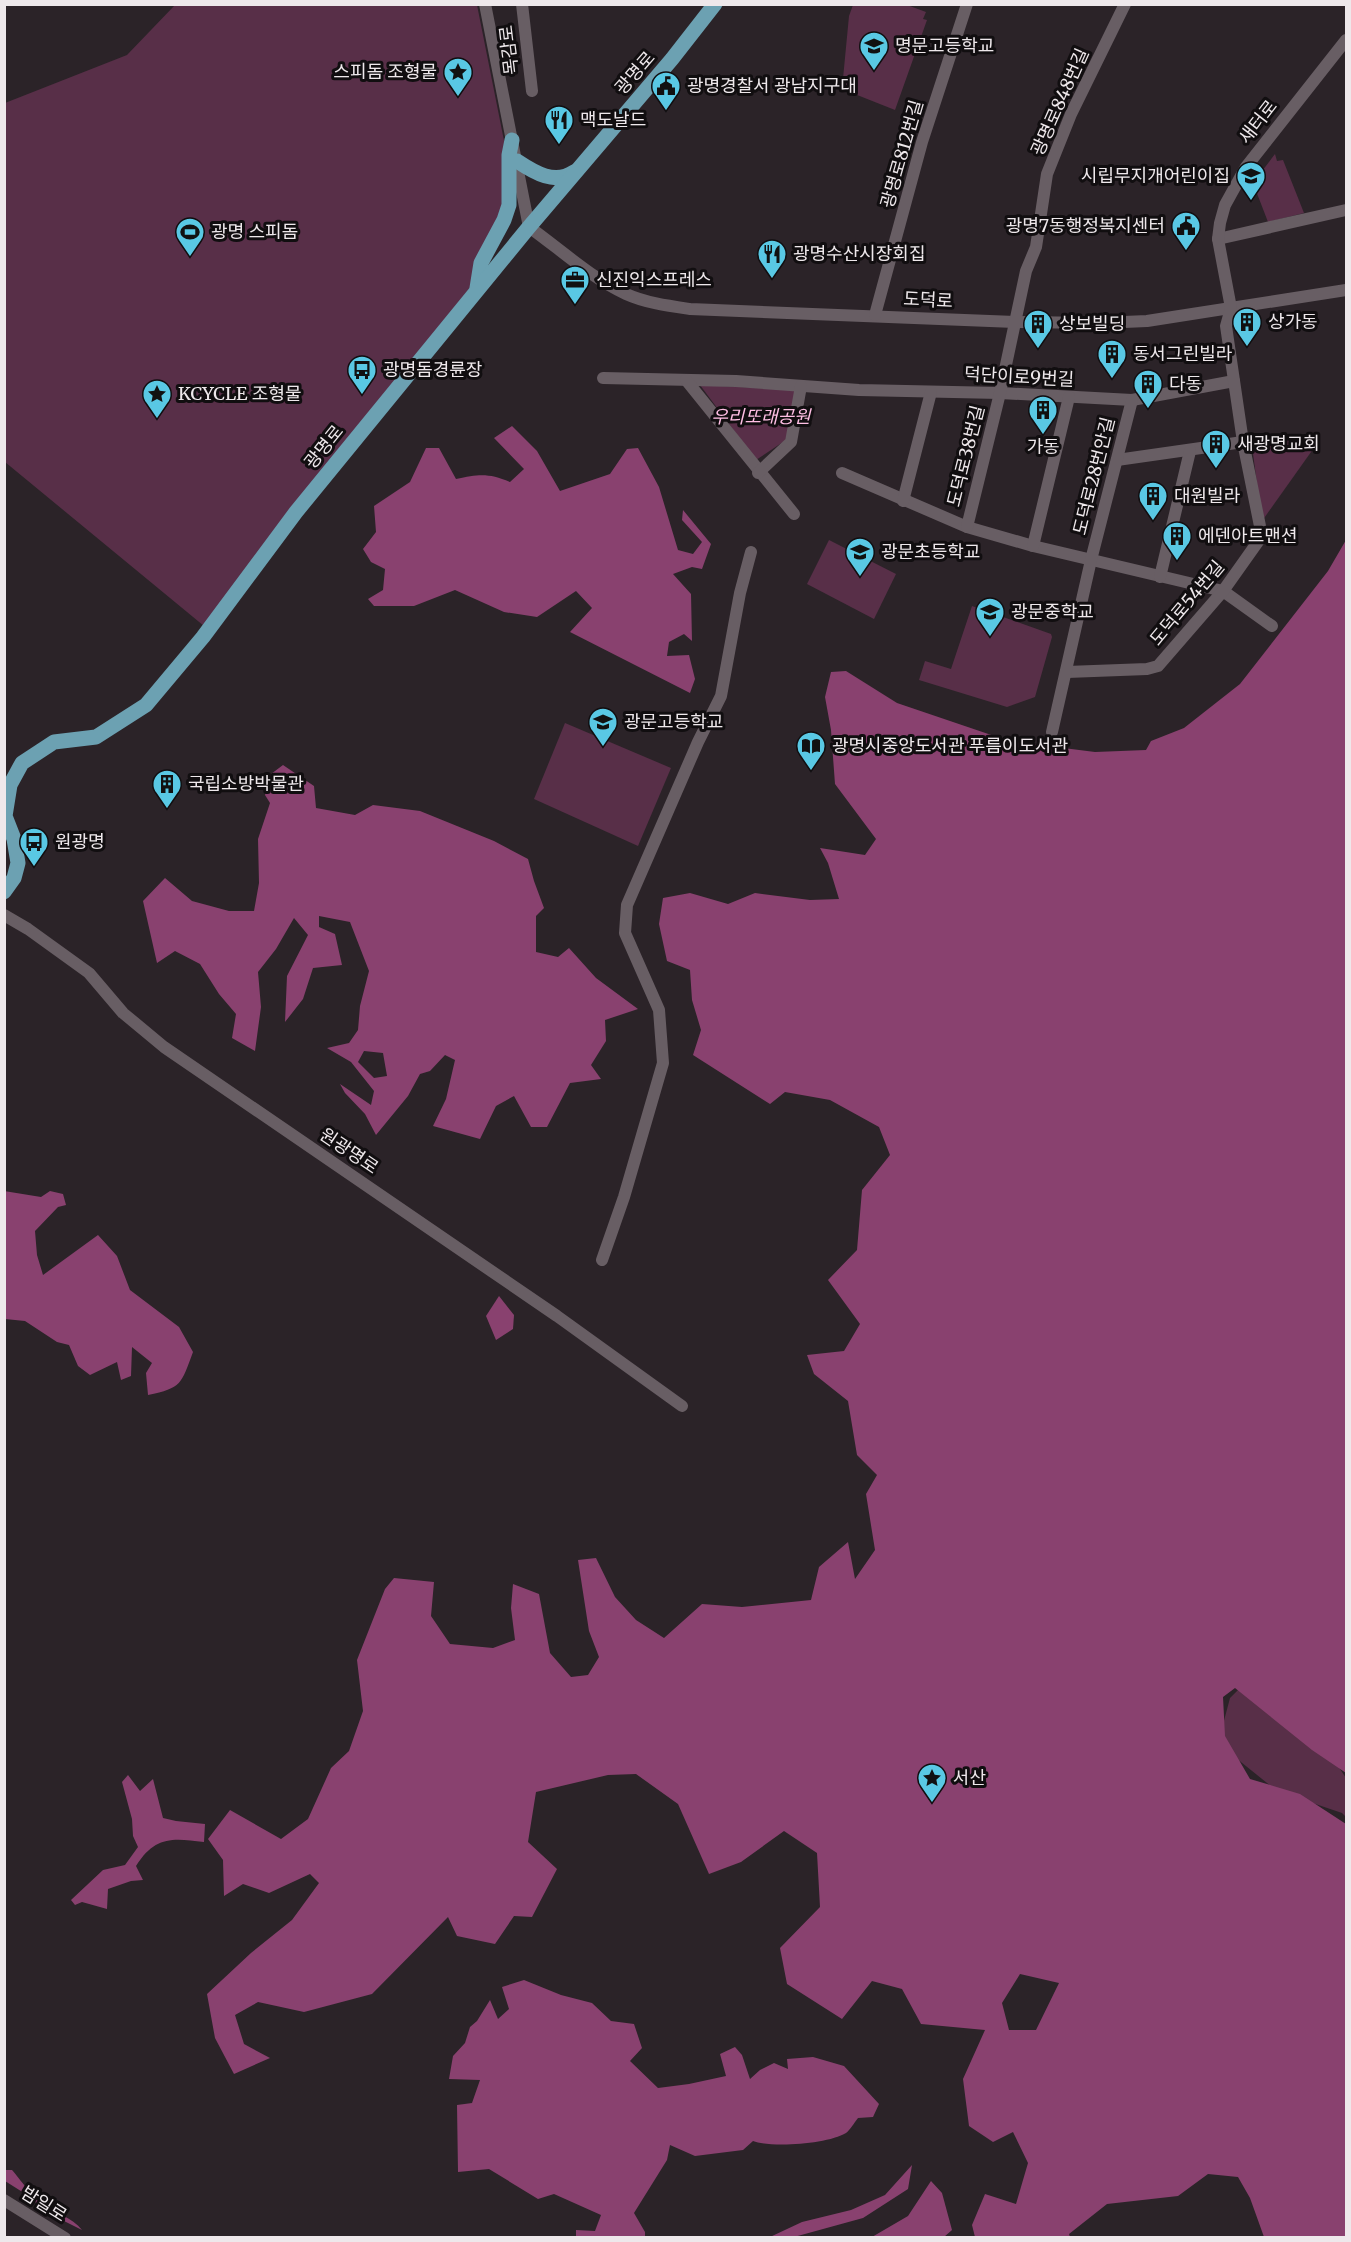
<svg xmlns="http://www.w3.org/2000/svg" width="1351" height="2242" font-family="Merriweather,'Noto Sans KR',serif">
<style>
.green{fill:#582f48}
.forest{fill:#89416f;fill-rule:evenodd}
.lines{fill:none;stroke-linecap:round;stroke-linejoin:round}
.minor{stroke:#685e64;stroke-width:12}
.major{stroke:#6ca1b2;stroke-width:15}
.labels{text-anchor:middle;stroke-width:6;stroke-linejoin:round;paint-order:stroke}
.poi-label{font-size:18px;fill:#eee8eb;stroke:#110e10;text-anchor:start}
.street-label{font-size:18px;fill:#eee8eb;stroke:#110e10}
.park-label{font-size:18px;font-style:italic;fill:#ffbfe4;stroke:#110e10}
</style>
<rect width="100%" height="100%" fill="#2b2328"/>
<g class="green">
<path d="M175,5h302l39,196 -47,88 -265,337 -199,-164v-359l122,-48z"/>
<path d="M853,5h54l19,7 -3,7 4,1 -32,90 -53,-21 7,-73z"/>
<path d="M1275,154l2,7 6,-1 21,53 -36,9 -15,-39z"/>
<path d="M700,385l96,5 -10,50 -30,20z"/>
<path d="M1313,433l3,12 -54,76 -10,-75z"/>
<path d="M829,540l67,34 -22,45 -67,-35z"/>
<path d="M972,606l79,28 1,3 -17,60 -28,10 -88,-27 6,-19 26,8z"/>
<path d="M565,723l106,45 -33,78 -104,-47z"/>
<path d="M1243,1685l81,60 22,33v39l-4,-4 -65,-22 -51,-41 -5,-18 9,-34z"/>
</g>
<g class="forest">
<path d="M512,426l25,25 23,40 50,-17 17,-25 11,-1 21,39 19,63 15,4 9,-12 -20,-22 1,-10 28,34 -9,25 -10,-2 -19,7 18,20 1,47 -8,-7 -15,8 -2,14 22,-1 6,24 -5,14 -120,-61 22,-24 -16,-17 -39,26 -33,-5 -49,-22 -41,16h-40l-6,-7 15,-9 2,-21 -14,-7 -8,-13 13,-17 -2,-26 36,-24 16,-34h13l17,31c23,-5 33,-6 54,3l14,-13 -30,-31z"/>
<path d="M1346,540v1233l-34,-23 -77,-62 -12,9 2,39 25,43 50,15 46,30v413h-82l-14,-39 -12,-21 -30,-3 -30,22 -71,8 -38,30 1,3h-95l-3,-12 13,-31 31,10 12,-41 -15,-31 -20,10 -24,-16 -6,-47 22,-49 -64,-6 -19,-35 -30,-8 -30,38 -55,-35 -7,-36 40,-41 -3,-54 -33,-22 -43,31 -32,12 -31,-70 -42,-30 -28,1 -72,17 -8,50 29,27 -25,48 -18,-1 -19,28 -38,-8 -9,-19 -76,77 -68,18 -46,-10 -23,13 9,29 26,14 -36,16 -19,-36 -8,-44 44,-41 41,-33 27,-37 -9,-9 -41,19 -26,-9 -19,12 -1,-36 -15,-21 22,-29 51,29 27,-20 23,-51 18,-17 14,-40 -6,-51 28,-71 9,-11 40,4 -3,34 19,28 43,4 22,-8 -4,-32 2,-24 26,10 11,59 21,24 17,-2 11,-18 -10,-26 -11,-71 18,-2 19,39 21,23 28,18 38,-34 40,3 69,-7 8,-33 29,-25 7,37 20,-29 -9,-56 11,-19 -20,-20 -9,-54 -34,-27 -7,-19 37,-4 16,-27 -32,-44 29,-30 5,-60 28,-35 -11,-28 -49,-27 -45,-8 -15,12 -77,-49 8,-25 -9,-30 -2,-30 -23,-9 -8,-37 4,-26 27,-5 38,11 27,-11 55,7 29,-1 -11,-36 -8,-15 45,7 11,-16 -41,-55 -4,-54 -6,-33 6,-25 15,-1 51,32 112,38 86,11 51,-2 5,-9 33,-13 56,-44 88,-113zM1020,1974l39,9 -23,47h-27l-7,-27z"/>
<path d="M283,765l31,21 2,22 39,7 18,-10 47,6 74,30 34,18 6,22 10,27 -8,8v36l22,5 11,-9 27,30 42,31 -33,11 1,21 -15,24 10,14 -31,4 -23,44h-16l-17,-31 -18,10 -16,33 -47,-13 13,-27 9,-39 -10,-5 -15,16 -10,3 -12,22 -32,39 -11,-21 -20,-21 -5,-9 31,21 3,-14 -23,-29 -24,-14 22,-5 9,-13 2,-24 9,-35 -19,-49 -31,-6v11l16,7 7,31 -29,3 -10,31 -18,23 2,-46 21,-41 -14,-17 -18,31 -18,23 3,35 -6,44 -23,-13 4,-24 -17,-20 -19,-30 -25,-13 -18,12 -14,-62 22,-23 27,23 37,10h25l5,-28 -1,-44 12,-36 -5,-8 6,-21zM364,1051l19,2 4,23 -13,2 -16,-16z"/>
<path d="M4,1191l37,6 9,-6 13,3 3,11 -8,2 -23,24 2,24 6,20 55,-40 19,21 13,34 49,37 14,25c-12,32 -11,36 -45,43l-2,-22 6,-10 -20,-16 -1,29 -10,4 -4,-18 -27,13 -12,-9 -9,-21 -12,-3 -32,-21 -20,-2z"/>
<path d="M499,1296l15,19 -1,14 -17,11 -10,-24z"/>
<path d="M128,1775l12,16 13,-12 10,39 13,3 29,3 -1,18c-32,-4 -49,-6 -68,24l7,14 -12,1 -23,8 -1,20 -25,-7 -7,3 -4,-5 32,-30 22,-5 13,-18 -5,-11 -1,-17 -10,-37z"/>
<path d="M524,1980l37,15 31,8 19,18 23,3 8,24 -12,13 28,27 31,-4 37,-8 -6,-22 15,-7 7,8 8,24 10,-9 14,-7 14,6 -1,-10 26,-2 31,9 35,38 -6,13 -15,1c-4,5 -8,12 -12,15 -18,11 -74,15 -93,8l-10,9 -48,6 -25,-11 -3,15 -33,53 11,19v5h-69v-7l19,1 6,-16 -47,-21 -16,5 -49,-30 -31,3 -1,-67 15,-2 8,-23 -31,-1 4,-23 12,-13 5,-16 7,-6 13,-21 8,19 11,-10 -7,-22z"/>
<path d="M912,2165l-4,24 -45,29 -69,19h-24l32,-15 49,-12 34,-15z"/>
<path d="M4,2170h8c8,9 21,28 29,33 14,10 31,14 41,27l-32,-16 -26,-21 -19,-12z"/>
<path d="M931,2181l11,12 10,37 -8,7h-72l36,-21z"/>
</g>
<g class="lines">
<g class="minor">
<path d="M485,4l44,223c31,22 62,51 97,67 20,9 43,12 64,15l325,13 86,1 46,-2 199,-31"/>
<path d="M522,4l10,87"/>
<path d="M1218,239l128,-29"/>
<path d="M875,315l47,-173 45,-138"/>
<path d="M603,378l133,3 123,9 141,3 132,7 102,-19"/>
<path d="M686,380l108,134"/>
<path d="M1117,460l126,-18"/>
<path d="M758,473l33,-31 10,-56"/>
<path d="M842,473l125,54 66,19 190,45 49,35"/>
<path d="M903,501l28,-109"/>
<path d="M967,527l33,-134 26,-122 10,-24 11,-73 24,-60 54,-110"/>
<path d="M1033,546l36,-149"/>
<path d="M1160,577l30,-126"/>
<path d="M1067,672l80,-3 11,-3 65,-75 39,-55 -19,-94 -17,-116 5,-18 -13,-69 2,-16 5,-18 21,-38 100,-127"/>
<path d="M1052,732l39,-172 41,-160"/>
<path d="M4,915l24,14 61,44 34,40 41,34 393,269 125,90"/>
<path d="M602,1260l22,-63 39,-134 -4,-53 -34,-77 2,-28 71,-163 23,-46 19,-103 11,-41"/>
<path d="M4,2200l61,38"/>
</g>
<g class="major">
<path d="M517,161c18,12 38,24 57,11"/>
<path d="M477,288l4,-25 23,-43 5,-15v-50l3,-15"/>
<path d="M4,892l10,-14 4,-15 -4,-24 -9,-23 5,-31 12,-22 32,-21 42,-5 50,-32 57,-68 93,-125 233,-285 143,-168 43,-55"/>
</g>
</g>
<defs>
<g id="school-pin" transform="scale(1.5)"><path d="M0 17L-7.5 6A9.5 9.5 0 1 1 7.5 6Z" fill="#59c8e4" stroke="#110e10"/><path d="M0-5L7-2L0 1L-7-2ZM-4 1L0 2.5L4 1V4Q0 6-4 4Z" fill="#111"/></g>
<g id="sight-pin" transform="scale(1.5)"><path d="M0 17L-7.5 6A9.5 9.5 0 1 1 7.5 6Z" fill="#59c8e4" stroke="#110e10"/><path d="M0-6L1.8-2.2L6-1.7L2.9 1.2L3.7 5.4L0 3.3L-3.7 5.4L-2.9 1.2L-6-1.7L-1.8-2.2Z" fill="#111"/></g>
<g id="civic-pin" transform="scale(1.5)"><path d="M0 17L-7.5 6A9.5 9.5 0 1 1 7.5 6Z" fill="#59c8e4" stroke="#110e10"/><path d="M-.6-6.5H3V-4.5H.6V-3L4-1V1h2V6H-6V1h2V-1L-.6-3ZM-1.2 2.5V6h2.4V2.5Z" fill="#111"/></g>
<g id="restaurant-pin" transform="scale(1.5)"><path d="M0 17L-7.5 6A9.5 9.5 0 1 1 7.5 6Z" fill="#59c8e4" stroke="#110e10"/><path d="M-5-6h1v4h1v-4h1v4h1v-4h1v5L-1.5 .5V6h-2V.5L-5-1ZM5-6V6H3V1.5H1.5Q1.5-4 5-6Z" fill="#111"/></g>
<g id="stadium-pin" transform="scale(1.5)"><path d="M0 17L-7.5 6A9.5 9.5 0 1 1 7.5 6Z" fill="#59c8e4" stroke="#110e10"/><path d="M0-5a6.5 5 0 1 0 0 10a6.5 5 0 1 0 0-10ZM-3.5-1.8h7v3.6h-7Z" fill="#111"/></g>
<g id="office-pin" transform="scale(1.5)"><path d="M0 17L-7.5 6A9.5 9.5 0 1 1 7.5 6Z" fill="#59c8e4" stroke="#110e10"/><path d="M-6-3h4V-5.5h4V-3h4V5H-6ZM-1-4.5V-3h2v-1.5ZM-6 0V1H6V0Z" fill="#111"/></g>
<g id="building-pin" transform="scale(1.5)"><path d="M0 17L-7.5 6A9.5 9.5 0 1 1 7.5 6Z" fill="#59c8e4" stroke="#110e10"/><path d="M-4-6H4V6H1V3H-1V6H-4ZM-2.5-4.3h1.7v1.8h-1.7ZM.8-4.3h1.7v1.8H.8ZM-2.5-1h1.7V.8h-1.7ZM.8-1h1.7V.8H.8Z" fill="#111"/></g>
<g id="bus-pin" transform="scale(1.5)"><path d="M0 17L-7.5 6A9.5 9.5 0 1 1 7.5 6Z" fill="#59c8e4" stroke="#110e10"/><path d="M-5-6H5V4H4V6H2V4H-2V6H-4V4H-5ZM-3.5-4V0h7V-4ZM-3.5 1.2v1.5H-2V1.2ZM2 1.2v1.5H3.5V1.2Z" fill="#111"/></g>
<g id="library-pin" transform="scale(1.5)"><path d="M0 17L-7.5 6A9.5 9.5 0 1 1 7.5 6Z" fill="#59c8e4" stroke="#110e10"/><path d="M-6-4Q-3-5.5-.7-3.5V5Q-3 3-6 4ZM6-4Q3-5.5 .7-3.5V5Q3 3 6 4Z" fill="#111"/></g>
</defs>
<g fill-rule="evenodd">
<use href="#school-pin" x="874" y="46"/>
<use href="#sight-pin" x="458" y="72"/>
<use href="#civic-pin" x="666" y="86"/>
<use href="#restaurant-pin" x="559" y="120"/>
<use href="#school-pin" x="1251" y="176"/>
<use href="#civic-pin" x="1186" y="226"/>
<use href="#stadium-pin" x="190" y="232"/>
<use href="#restaurant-pin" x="772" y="254"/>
<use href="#office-pin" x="575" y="280"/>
<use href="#building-pin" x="1247" y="322"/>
<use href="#building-pin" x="1038" y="324"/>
<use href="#building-pin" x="1112" y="354"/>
<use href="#bus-pin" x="362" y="370"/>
<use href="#building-pin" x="1148" y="384"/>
<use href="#sight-pin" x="157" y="394"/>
<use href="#building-pin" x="1043" y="410"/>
<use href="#building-pin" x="1216" y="444"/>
<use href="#building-pin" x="1153" y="496"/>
<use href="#building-pin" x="1177" y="536"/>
<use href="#school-pin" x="860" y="552"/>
<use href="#school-pin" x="990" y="612"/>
<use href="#school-pin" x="603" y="722"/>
<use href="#library-pin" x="811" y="746"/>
<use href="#building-pin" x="167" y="784"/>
<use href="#bus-pin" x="34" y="842"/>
<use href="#sight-pin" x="932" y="1778"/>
</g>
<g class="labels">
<g class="poi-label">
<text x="895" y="52">명문고등학교</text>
<text x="437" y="78" text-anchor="end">스피돔 조형물</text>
<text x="687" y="92">광명경찰서 광남지구대</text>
<text x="580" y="126">맥도날드</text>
<text x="1230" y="182" text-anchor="end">시립무지개어린이집</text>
<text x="1165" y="232" text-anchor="end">광명7동행정복지센터</text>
<text x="211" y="238">광명 스피돔</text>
<text x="793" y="260">광명수산시장회집</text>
<text x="596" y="286">신진익스프레스</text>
<text x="1268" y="328">상가동</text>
<text x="1059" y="330">상보빌딩</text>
<text x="1133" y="360">동서그린빌라</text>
<text x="383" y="376">광명돔경륜장</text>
<text x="1169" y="390">다동</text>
<text x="178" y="400">KCYCLE 조형물</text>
<text x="1237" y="450">새광명교회</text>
<text x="1043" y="453" text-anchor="middle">가동</text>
<text x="1174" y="502">대원빌라</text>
<text x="1198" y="542">에덴아트맨션</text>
<text x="881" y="558">광문초등학교</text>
<text x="1011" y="618">광문중학교</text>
<text x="624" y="728">광문고등학교</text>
<text x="832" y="752">광명시중앙도서관 푸름이도서관</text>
<text x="188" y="790">국립소방박물관</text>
<text x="55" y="848">원광명</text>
<text x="953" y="1784">서산</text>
</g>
<g class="street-label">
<text transform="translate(509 50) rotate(-97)" y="6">목감로</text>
<text transform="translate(635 73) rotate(-49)" y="6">광명로</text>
<text transform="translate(1060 102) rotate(-66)" y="6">광명로848번길</text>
<text transform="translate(1258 122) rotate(-52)" y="6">새터로</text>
<text transform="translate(902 154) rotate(-74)" y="6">광명로812번길</text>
<text transform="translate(928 300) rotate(3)" y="6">도덕로</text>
<text transform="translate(1019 377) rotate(3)" y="6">덕단이로9번길</text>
<text transform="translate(324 447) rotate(-51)" y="6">광명로</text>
<text transform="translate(966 456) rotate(-76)" y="6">도덕로38번길</text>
<text transform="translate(1094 476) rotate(-76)" y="6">도덕로28번안길</text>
<text transform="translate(1187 603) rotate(-50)" y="6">도덕로54번길</text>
<text transform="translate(349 1151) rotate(34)" y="6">원광명로</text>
<text transform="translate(44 2204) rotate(32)" y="6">밤일로</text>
</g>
<g class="park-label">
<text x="761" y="423">우리또래공원</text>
</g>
</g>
<rect width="1351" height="2242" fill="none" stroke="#eee8eb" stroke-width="12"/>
</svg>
